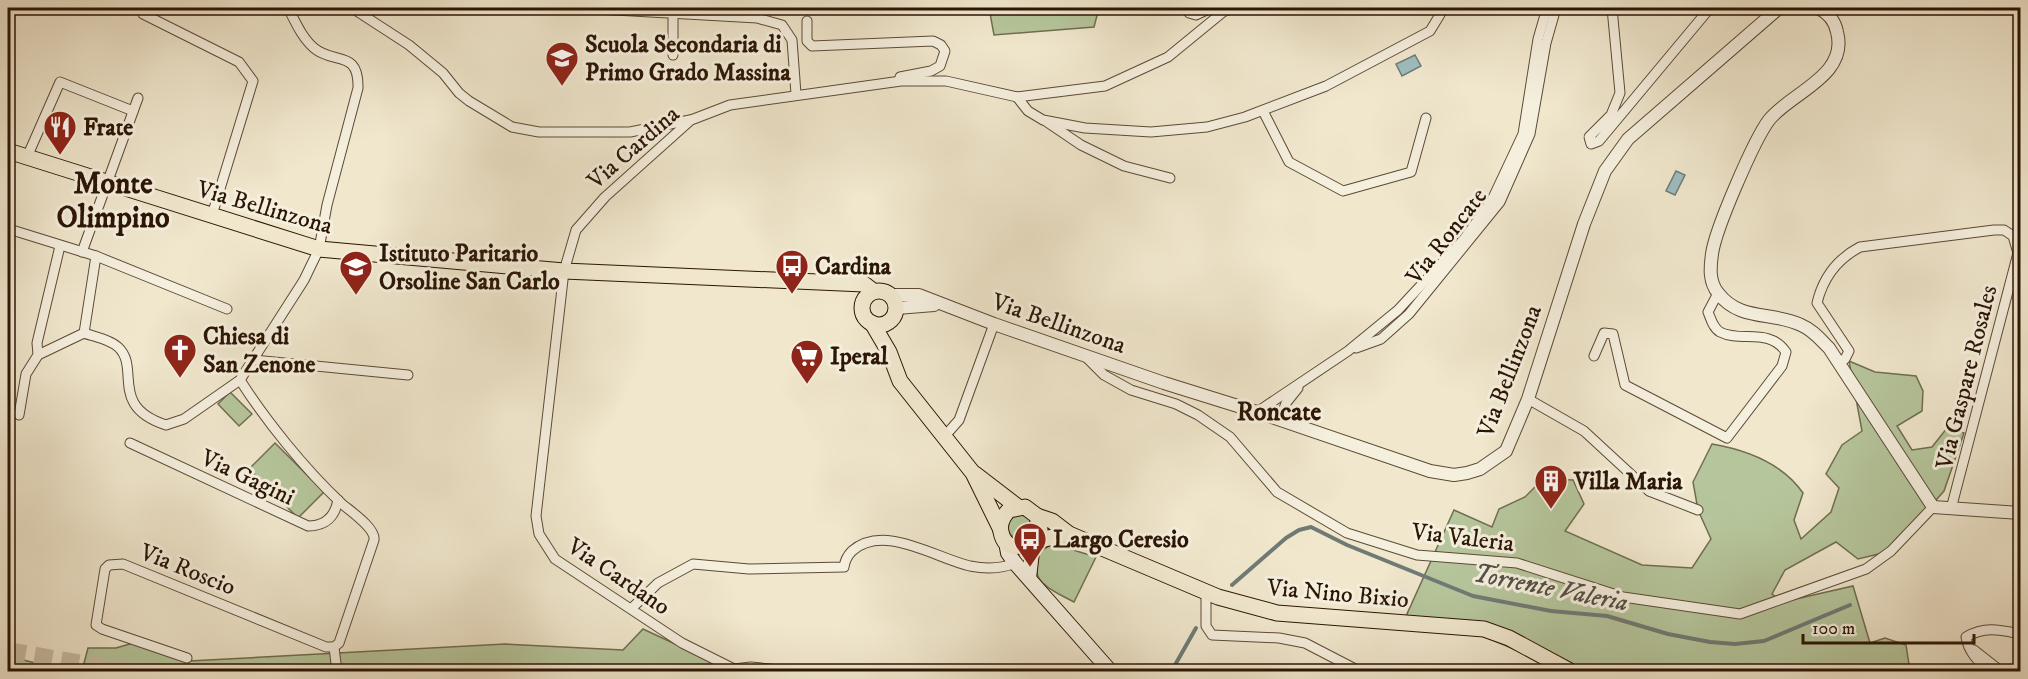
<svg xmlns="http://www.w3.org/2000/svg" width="2028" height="679" font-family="'IM FELL DW Pica',serif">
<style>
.green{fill:#b6c69c;stroke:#706e50;stroke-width:1.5}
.water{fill:#9ebec1;stroke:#707a75;stroke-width:1.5}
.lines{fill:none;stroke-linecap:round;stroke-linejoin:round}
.stream{stroke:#707a75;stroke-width:4}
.motorway-tunnel{stroke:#c9bda5;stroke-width:18;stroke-dasharray:18 9;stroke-linecap:butt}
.minor-casing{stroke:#5c4a36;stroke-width:11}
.tertiary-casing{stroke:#5c4a36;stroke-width:14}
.secondary-casing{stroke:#2b1504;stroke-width:16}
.primary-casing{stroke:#2b1504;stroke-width:17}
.minor{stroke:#f5efde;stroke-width:9}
.tertiary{stroke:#f5efde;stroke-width:12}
.secondary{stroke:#f5efde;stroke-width:14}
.primary{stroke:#f0e7cd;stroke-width:15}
.labels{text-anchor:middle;stroke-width:6;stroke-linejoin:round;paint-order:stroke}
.poi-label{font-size:24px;font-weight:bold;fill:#2b1504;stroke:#f5efde;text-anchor:start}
.street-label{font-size:24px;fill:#2b1504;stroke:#f5efde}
.neighbourhood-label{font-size:26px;font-weight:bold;fill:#2b1504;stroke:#f5efde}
.water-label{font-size:26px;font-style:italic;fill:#535046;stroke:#f5efde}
.district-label{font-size:30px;font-weight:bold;fill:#2b1504;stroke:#f5efde}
</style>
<rect width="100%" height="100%" fill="#f0e7cd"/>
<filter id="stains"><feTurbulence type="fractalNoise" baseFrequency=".00333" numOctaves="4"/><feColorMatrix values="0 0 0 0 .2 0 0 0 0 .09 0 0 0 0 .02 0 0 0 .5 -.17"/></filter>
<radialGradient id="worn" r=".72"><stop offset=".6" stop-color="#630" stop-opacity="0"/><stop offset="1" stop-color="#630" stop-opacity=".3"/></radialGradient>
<g class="green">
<path d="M989,8h110l-5,19 -100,8z"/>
<path d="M1849,361l26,11 41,4 7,15 -1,20 -25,15 15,24 20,-3 15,-19 17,5 -20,58 -53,60 -33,8 -22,-17 -51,28 -13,24 11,8 70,-16 17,57 15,-5 21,7 4,26h-353l-29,-16 -50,-21 -76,-9 52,-115 38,17 7,-18 26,-12 18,-18 30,1 11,24 -19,27 77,34 50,3 19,-29 -13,-29 -5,-28 19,-38c35,6 70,19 91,49l-9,27 7,19 30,-27 8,-24 -13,-14 16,-29 20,-14z"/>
<path d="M230,392l22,22 -13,12 -21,-22z"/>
<path d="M275,443l49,49 -26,26 -49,-49z"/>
<circle cx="1020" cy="527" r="12"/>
<path d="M1049,546l21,3 26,8 -22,45c-24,-13 -44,-18 -37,-49z"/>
<path d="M643,629l75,35 33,8h-743v-16l50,13 25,-2 5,-19h28l17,-5 56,18 316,-17 118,6z"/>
</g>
<g class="water">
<path d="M1415,55l6,11 -19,10 -6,-12z"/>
<path d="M1676,171l9,4 -10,20 -9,-4z"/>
</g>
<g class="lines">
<g class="stream">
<path d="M1232,585l54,-47 13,-8 12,-3 36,18 126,51 78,15 56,5 61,18 42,8 25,2 29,-3 86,-36"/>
<path d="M1171,672l25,-44"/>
</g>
<path class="motorway-tunnel" d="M8,651l120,21"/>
<g class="minor-casing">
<g id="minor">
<path d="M352,8l57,37 34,28 16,20 10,8 43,26 27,5h91l60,-12"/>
<path d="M1186,8l3,5 7,2 15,-7"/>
<path d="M1612,8l8,85 -9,22 -22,22 2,7 8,-3 111,-133"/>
<path d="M597,9l160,9 25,7 10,15 4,54"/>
<path d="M143,14l96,48 14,19 -41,134"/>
<path d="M807,21v20l5,5 121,-5 8,4 4,6 -5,15 -9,5 -31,6"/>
<path d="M673,55v-43"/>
<path d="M1017,97l11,14 15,9 42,8 66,4 56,-5 38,-10 81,-31 104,-55 14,-23"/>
<path d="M1263,111l26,51 54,29 68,-19 15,-54"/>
<path d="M1047,122l34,23 43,21 46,12"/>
<path d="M27,157l33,-75 73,29"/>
<path d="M8,232l4,-2 84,26 131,53"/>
<path d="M8,243l2,-14"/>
<path d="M82,252l56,-154"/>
<path d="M84,333l12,-77"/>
<path d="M1356,348l25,-9 28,-25 91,-112 30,-68 16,-91 10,-35"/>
<path d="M38,355l46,-22c11,4 25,6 34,14 23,21 -10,59 48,78l18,-6 56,-39 64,-100 15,-31 8,-44 31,-117c1,-39 -24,-23 -44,-40 -12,-10 -19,-27 -26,-40"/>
<path d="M1085,356l19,19 27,15 45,14 22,11 32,22 47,55 70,41 70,22 100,8 106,34 117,17 126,-45 25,-18 42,-44"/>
<path d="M1594,356l10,-23 9,1 12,51 102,53 55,-72 4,-14c-17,-25 -45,-9 -66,-20 -7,-4 -9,-13 -12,-20l10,-19"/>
<path d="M253,360l155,15"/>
<path d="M1838,362l7,-3 4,-8 -32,-48c6,-25 20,-44 43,-56l134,-17h10l9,6 5,17 -67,256"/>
<path d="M1528,399l56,32 65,60 49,19"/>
<path d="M1257,412l91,-61 50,-41 66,-71 28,-39 31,-66 15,-95 9,-31"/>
<path d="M19,415l7,-41 12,-19 -1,-12 23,-97"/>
<path d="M1280,420l6,-17 12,-15"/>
<path d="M944,437l15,-17 35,-96"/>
<path d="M130,443l178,83c17,0 27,-9 30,-26"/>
<path d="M1206,592v34l6,9 67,3 26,5 56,29"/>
<path d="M632,608l26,-25 35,-19 56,5 95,-2c1,-7 3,-11 8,-16 32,-28 83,7 118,15 15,3 31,3 45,-3"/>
<path d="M334,647l3,25"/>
<path d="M1974,650l28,22"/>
<path d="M187,658l-85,-29 -6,-4 9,-56 4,-4 14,-1 203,83h8l5,-4 35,-103c2,-12 -24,-29 -33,-37 -36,-34 -75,-82 -101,-123"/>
<path d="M798,672l-47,-5 -17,2 -52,-26 -127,-84 -16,-25 -3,-18 28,-245 12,-41 29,-33 86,-77 39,-15 171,-24h45l71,16 88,-11 63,-29 55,-45 10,-4"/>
<path d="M1990,672c-11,-10 -22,-20 -24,-35 19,-11 34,-7 54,-3"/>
</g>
</g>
<g class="tertiary-casing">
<g id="tertiary">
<path d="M1818,8c10,5 17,13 19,24 12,44 -47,61 -68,88 -15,20 -54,110 -57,134 -2,14 -3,28 6,39 22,29 55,18 83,32 12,5 19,14 28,23l104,159 87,6"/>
<path d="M891,295h28l75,29 170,59 93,29 173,59 24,4 13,-2 13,-4 26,-18 22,-52 56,-175 21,-53 23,-32 151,-131"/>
<path d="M897,308l37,-3"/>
</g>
</g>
<g class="secondary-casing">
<g id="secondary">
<path d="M1006,542l2,11 7,10 96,109"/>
<path d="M1029,578l4,-35"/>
</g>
</g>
<g class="primary-casing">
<g id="primary">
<path d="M8,151l311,98 245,22 300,13 9,7"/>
<circle cx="879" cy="308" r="17"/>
<path d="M872,323l17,29 11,29 73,92 27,55"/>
<path d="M975,474l43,33"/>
<path d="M1037,516l15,5 17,13 149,63 59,16 207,16 25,9 63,34"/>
<path d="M1033,543l7,-13 -3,-14 -12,-9 -16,3c-6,6 -10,13 -8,22 5,25 29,11 44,7 8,-2 16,-4 24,-5"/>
</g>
</g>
<use href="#minor" class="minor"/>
<use href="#tertiary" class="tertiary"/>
<use href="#secondary" class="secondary"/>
<use href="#primary" class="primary"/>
</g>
<defs>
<g id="school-pin" transform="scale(1.725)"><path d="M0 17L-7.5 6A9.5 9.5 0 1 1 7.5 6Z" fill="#8f2418" stroke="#f5efde"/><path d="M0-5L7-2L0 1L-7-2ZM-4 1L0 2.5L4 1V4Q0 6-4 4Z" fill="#fff"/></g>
<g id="restaurant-pin" transform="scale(1.725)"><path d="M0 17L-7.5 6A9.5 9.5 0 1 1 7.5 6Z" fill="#8f2418" stroke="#f5efde"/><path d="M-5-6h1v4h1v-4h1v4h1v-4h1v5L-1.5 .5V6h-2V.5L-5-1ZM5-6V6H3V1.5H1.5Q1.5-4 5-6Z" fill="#fff"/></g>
<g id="bus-pin" transform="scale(1.725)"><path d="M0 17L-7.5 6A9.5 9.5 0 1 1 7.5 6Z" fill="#8f2418" stroke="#f5efde"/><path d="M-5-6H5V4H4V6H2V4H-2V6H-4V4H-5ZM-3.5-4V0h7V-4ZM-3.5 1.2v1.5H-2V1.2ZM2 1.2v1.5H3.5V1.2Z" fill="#fff"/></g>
<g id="church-pin" transform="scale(1.725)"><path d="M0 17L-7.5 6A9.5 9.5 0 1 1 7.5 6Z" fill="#8f2418" stroke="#f5efde"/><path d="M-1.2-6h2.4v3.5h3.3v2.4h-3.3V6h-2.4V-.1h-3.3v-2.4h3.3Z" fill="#fff"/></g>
<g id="supermarket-pin" transform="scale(1.725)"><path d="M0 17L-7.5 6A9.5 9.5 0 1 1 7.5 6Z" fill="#8f2418" stroke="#f5efde"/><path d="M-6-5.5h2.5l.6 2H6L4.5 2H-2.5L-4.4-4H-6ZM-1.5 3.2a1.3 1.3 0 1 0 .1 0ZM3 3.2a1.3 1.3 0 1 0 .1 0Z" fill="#fff"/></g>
<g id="building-pin" transform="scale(1.725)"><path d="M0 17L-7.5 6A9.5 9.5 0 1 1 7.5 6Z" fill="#8f2418" stroke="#f5efde"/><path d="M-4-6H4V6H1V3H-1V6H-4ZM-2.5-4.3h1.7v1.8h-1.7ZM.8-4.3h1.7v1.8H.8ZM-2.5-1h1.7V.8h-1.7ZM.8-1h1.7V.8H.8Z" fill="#fff"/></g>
</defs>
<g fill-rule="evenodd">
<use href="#school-pin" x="562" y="58"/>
<use href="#restaurant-pin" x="60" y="127"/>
<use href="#bus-pin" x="792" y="266"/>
<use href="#school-pin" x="356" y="267"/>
<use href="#church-pin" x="180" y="350"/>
<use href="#supermarket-pin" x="807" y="356"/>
<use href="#building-pin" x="1551" y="481"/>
<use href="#bus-pin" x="1030" y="539"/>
</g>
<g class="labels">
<g class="poi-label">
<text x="585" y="52">Scuola Secondaria di<tspan x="585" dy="28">Primo Grado Massina</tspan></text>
<text x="83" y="135">Frate</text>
<text x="379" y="261">Istituto Paritario<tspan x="379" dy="28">Orsoline San Carlo</tspan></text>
<text x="815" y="274">Cardina</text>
<text x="203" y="344">Chiesa di<tspan x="203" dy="28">San Zenone</tspan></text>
<text x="830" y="364">Iperal</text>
<text x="1574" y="489">Villa Maria</text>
<text x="1053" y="547">Largo Ceresio</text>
</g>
<g class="street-label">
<text transform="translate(633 147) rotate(-41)" y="8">Via Cardina</text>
<text transform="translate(265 207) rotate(16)" y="8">Via Bellinzona</text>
<text transform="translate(1446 236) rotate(-52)" y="8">Via Roncate</text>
<text transform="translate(1059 323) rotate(19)" y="8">Via Bellinzona</text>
<text transform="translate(1509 371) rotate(-69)" y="8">Via Bellinzona</text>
<text transform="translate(1966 377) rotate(-76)" y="8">Via Gaspare Rosales</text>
<text transform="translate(248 477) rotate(25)" y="8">Via Gagini</text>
<text transform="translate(1463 537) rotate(7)" y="8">Via Valeria</text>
<text transform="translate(188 569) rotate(22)" y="8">Via Roscio</text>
<text transform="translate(619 576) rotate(34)" y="8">Via Cardano</text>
<text transform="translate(1338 593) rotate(5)" y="8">Via Nino Bixio</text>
</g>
<g class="neighbourhood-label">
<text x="1279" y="420">Roncate</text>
</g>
<g class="water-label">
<text transform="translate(1551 587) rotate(11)" y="9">Torrente Valeria</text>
</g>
<g class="district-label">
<text x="113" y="193">Monte<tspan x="113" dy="34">Olimpino</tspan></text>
</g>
</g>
<rect width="2028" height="679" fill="none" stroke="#f0e7cd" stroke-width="30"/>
<rect x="9" y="9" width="2010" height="661" fill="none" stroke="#2b1504" stroke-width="3"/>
<rect x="15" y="15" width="1998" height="649" fill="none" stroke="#2b1504" stroke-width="1.5"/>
<path d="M1803 634v9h171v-9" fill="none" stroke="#2b1504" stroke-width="3"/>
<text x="1812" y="634" font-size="18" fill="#2b1504" stroke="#f5efde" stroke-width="4.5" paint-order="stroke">100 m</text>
<rect width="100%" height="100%" filter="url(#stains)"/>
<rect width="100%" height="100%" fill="url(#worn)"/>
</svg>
